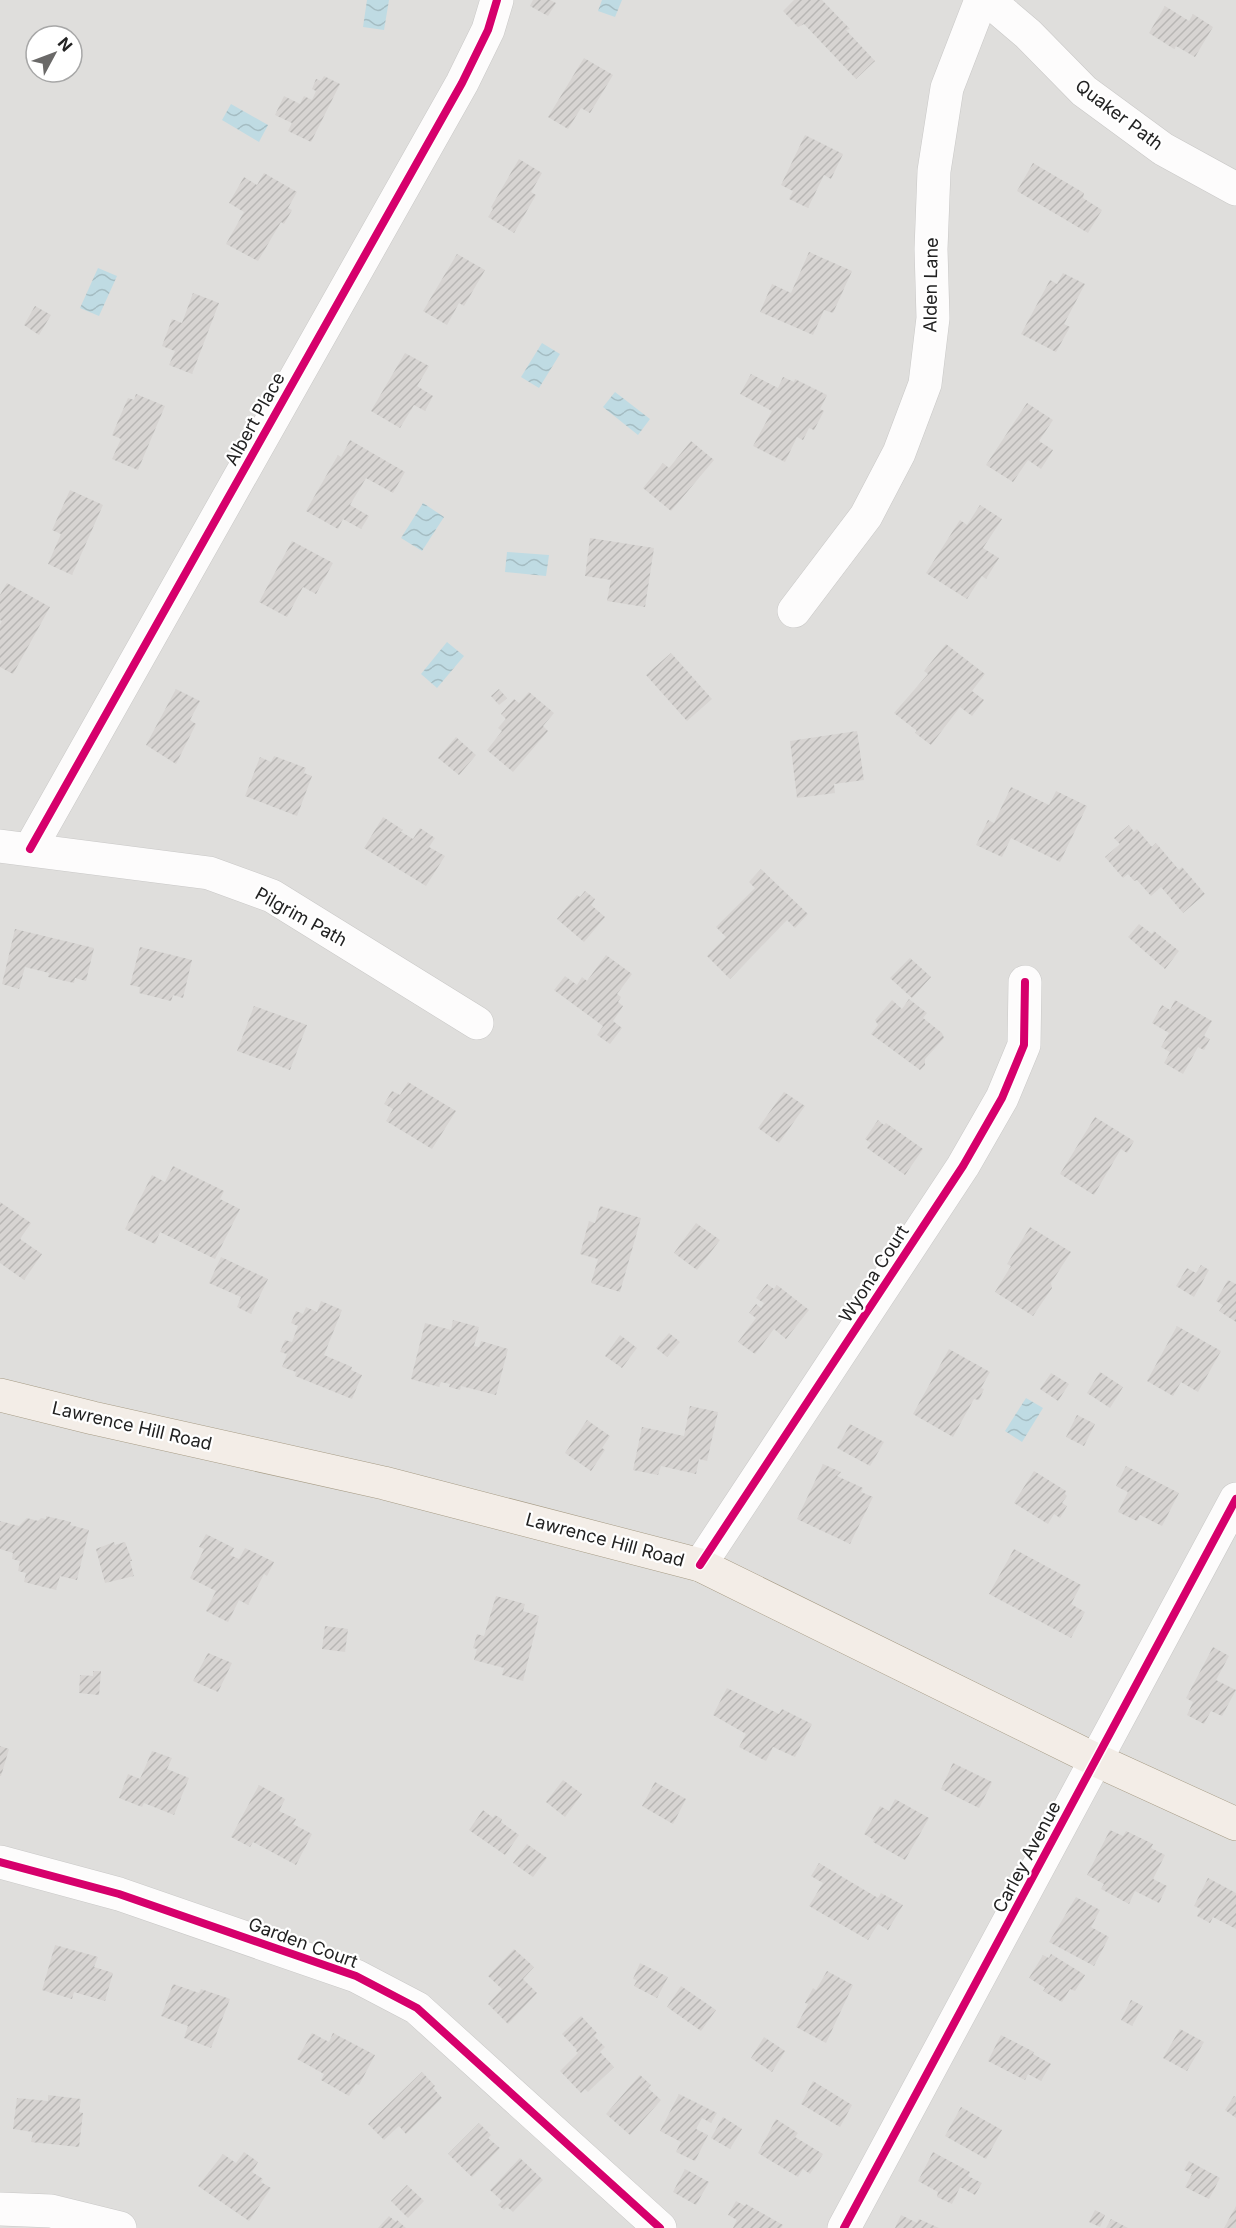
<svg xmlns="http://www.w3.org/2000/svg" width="1236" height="2228" font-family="Inter,sans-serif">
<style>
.residential{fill:#dfdedc;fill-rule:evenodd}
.water{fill:url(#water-waves)}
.building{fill:url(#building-hatch)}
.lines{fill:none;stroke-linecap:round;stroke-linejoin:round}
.minor-casing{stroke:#c9c8c7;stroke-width:34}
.major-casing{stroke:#a79c86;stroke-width:34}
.minor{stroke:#fdfcfc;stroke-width:33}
.major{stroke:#f3ede7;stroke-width:33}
.cycleway-casing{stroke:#fff;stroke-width:11}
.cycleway{stroke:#d6006c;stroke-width:8}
.labels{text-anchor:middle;stroke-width:4.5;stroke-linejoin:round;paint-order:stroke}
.street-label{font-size:18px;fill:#222;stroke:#fff}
</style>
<defs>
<pattern id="water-waves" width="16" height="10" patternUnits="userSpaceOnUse" patternTransform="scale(1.5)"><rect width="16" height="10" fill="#bfdbe3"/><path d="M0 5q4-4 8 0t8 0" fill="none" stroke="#a4bcc2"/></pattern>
<pattern id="building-hatch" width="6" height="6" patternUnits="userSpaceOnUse" patternTransform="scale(1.5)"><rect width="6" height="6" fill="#d7d4d2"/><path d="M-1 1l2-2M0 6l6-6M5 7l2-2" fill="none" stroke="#b8b6b4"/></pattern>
</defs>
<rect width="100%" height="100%" fill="#f0eeeb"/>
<path class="residential" d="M0,0h1236v2228h-1236zM36,36h36v36h-36z"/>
<g class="water">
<path d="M367,0h22l-5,30 -21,-3z"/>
<path d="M602,0h20l-7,17 -17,-6z"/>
<path d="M231,104l37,21 -9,17 -37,-22z"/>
<path d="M98,268l19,8 -18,40 -19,-8z"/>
<path d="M542,343l18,11 -21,34 -18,-11z"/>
<path d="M615,392l35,27 -12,16 -35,-28z"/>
<path d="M423,503l21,14 -22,34 -21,-13z"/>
<path d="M507,552l42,3 -3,21 -41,-4z"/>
<path d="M447,642l17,14 -27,32 -16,-14z"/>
<path d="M1026,1398l17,10 -21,34 -17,-11z"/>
</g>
<g class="building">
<path d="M533,0h17l6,3 -8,13 -18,-10z"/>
<path d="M794,0h28l28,29 -4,1 29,31 -19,18 -52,-55 -6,3 -15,-16z"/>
<path d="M1165,6l24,15 4,-7 20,13 -18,30 -19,-11 -2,3 -25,-16z"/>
<path d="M584,58l29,17 -23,38 -9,-5 -13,21 -20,-12z"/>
<path d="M324,76l16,8 -29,58 -23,-11 4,-8 -17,-8 9,-19 16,8 4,-8 8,4 4,-9 -4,-2 4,-10 5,2z"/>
<path d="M805,135l38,19 -12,25 -7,-4 -16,33 -19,-9 4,-8 -12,-6z"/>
<path d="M519,159l23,14 -11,19 5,3 -22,38 -26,-16 5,-8 -2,-2z"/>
<path d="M1033,163l51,30 -1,5 19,12 -14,23 -71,-42z"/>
<path d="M264,173l33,19 -9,16 4,2 -8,14 -3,-2 -23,39 -32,-17 18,-32 -15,-9 15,-26 13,8z"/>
<path d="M809,252l43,19 -19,42 -9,-3 -11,25 -53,-23 12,-28 19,9z"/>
<path d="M457,254l28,16 -21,36 -5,-3 -12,22 -24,-14z"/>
<path d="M1063,273l22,11 -21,40 6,3 -14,25 -35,-18 29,-54 7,4z"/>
<path d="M193,293l26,10 -27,71 -23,-9 6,-14 -13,-5 10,-27 10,4z"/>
<path d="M35,306l16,9 -12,20 -15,-10z"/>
<path d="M405,353l24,13 -12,20 16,10 -8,15 -11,-6 -14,23 -29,-17z"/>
<path d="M751,374l27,14 5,-11 11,5 1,-3 32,16 -7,14 4,2 -10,19 -5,-2 -6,12 -6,-3 -12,25 -32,-16 19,-35 -32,-17z"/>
<path d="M136,394l29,12 -27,64 -26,-11 9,-20 -9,-4 16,-37 6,2z"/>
<path d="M1027,403l26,17 -14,21 14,9 -12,19 -13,-9 -15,22 -27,-17z"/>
<path d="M350,440l55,32 -12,21 -27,-15 -16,27 19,11 -8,13 -18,-10 -5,10 -32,-18 32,-56 3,2z"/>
<path d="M691,441l23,19 -43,51 -28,-23 20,-25 6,5z"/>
<path d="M70,490l33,15 -31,70 -24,-11 13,-30 -9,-4z"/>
<path d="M980,505l22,14 -19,29 16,10 -13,21 -4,-3 -15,23 -41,-26 34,-53 7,5z"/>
<path d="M590,538l64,10 -9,59 -38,-6 4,-21 -26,-4z"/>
<path d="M292,541l41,22 -17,31 -13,-7 -16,30 -28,-15z"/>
<path d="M7,583l43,24 -37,67 -13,-7v-42l2,-4 -2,-1v-25z"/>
<path d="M946,644l39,30 -13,17 12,9 -12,16 -12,-9 -29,38 -16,-12 2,-2 -23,-18 34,-39 -4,-3z"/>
<path d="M671,653l41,46 -25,22 -41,-46z"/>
<path d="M176,689l24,12 -10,19 6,4 -20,40 -30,-19z"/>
<path d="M499,689l8,9 -8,7 -8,-9z"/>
<path d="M529,692l25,21 -11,13 5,5 -35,41 -26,-22 15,-19 -4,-3 8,-9 -5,-5 13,-15 5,4z"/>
<path d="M857,731l7,49 -30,4 1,9 -38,5 -7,-57z"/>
<path d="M456,737l20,18 -17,20 -21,-17z"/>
<path d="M274,756l32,12 -2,5 8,3 -15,40 -52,-20 15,-39 11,5z"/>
<path d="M1011,787l38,18 7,-14 31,15 -27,56 -49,-24 -9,19 -26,-12 12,-25 6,3z"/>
<path d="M383,817l20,13 -3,1 13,8 7,-11 15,10 -6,9 16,9 -19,30 -62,-38z"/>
<path d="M1129,825l5,7 3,-3 15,18 4,-4 23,27 3,-3 23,27 -22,19 -22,-26 -10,9 -14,-16 -3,1 -6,-7 -5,4 -18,-21 15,-13 -6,-6z"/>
<path d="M761,869l47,45 -13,14 -8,-8 -57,59 -23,-23 19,-19 -10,-10 39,-39 -6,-6z"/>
<path d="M585,891l10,8 -4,6 14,12 -21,25 -27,-23 20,-24 3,2z"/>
<path d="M1139,924l13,10 2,-3 25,20 -14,18 -37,-32z"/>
<path d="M15,929l79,19 -8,33 -11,-3 -1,5 -26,-6 1,-4 -24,-6 -6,22 -17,-5z"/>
<path d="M140,947l52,13 -9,38 -10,-3 -2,6 -32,-8 1,-6 -10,-2z"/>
<path d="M606,955l26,19 -15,20 4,3 -3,5 5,4 -10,15 9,7 -12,16 -13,-9 6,-9 -49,-36 11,-14 12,9 5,-8 5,4z"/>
<path d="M910,958l21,19 -19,21 -22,-20z"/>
<path d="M909,999l18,14 -4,5 19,15 2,5 -19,21v6l-5,5 -49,-36 7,-9 -3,-5 17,-20 10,9z"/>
<path d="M1175,1000l37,21 -8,15 6,3 -6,11 -6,-3 -15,27 -19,-11 6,-11 -9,-5 8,-14 -17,-10 10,-18 8,5z"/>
<path d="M254,1006l53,19 -17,45 -53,-19z"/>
<path d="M408,1082l48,29 -24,38 -46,-28 7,-12 -9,-5 8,-13 8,4z"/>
<path d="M784,1092l21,14 -26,37 -21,-15z"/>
<path d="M1095,1117l39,24 -7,12 -6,-4 -27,46 -34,-21z"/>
<path d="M878,1120l6,5 2,-2 37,26 -18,26 -38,-27 4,-5 -6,-4z"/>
<path d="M173,1166l51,25 -4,8 20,10 -25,50 -55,-27 -5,12 -30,-15 27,-54 13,7z"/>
<path d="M0,1202l31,21 -11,16 22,15 -18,26 -24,-17z"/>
<path d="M600,1206l41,12 -21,74 -29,-9 7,-24 -18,-5 9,-33 6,2z"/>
<path d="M696,1223l24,17 -23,30 -23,-17z"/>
<path d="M1030,1227l41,25 -20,31 1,5 -19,28 -38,-24 16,-26 -4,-2z"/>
<path d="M221,1257l47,22 -17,35 -14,-7 4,-10 -32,-14z"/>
<path d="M1201,1265l8,5 -15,27 -18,-11 11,-18 9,5z"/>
<path d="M1228,1280l8,4v38l-17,-11 4,-6 -7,-4z"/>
<path d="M767,1284l7,5 3,-4 32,25 -23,29 -12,-10 -19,25 -17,-12 18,-24 -7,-5 7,-9 5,4 3,-5 -8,-5z"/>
<path d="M321,1301l21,9 -18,45 28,12 -1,3 11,5 -10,24 -57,-23 1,-4 -14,-5 5,-13 -7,-2 5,-12 7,2 6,-16 -7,-3 5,-12 7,3 3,-7 11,5z"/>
<path d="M453,1320l26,7 -5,19 5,1 2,-6 27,8 -12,46 -35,-9 -1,4 -11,-3 1,-3 -9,-2 -2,5 -28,-8 14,-56 26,7z"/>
<path d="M1177,1326l44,25 -23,41 -17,-10 -8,14 -26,-15z"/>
<path d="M669,1333l11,9 -13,15 -11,-9z"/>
<path d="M620,1335l17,13 -15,20 -17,-12z"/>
<path d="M949,1349l41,23 -9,16 3,1 -5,11 -5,-1 -21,38 -40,-23z"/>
<path d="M1100,1372l23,15 -13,21 -23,-15z"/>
<path d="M1051,1373l18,11 -11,17 -18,-12z"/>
<path d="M690,1406l28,6 -11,49 -8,-2 -3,15 -35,-8 -3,9 -25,-5 9,-43 42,9z"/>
<path d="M1077,1415l18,9 -11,22 -18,-9z"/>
<path d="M587,1420l23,16 -8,12 3,2 -14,21 -26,-18z"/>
<path d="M850,1424l34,18 -14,24 -33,-18z"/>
<path d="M823,1464l18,8 -4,4 26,12 -2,4 12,5 -23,47 -53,-25z"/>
<path d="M1126,1466l53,27 -17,33 -22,-11 -3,6 -19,-9 10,-20 -12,-6z"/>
<path d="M1034,1471l32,20 -1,3 2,2 -5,7 5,3 -7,12 -6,-4 -6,10 -34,-21z"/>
<path d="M46,1516l25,6 -1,3 19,5 -12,50 -17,-4 -4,14 -32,-8 2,-9 -8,-2 2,-10 -8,-2 1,-6 -13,-4v-28l19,5 8,-8 11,3 3,-3 5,1z"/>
<path d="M206,1534l28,14 -4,7 9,4 6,-11 29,14 -7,14 -3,-2 -16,31 -9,-5 -11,22 -22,-11 10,-20 -26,-13 14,-29 -5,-2z"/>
<path d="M114,1542l1,3 10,-3 7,19h-2l4,15 -29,7 -9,-34z"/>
<path d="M1014,1549l67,36 -10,19 14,8 -14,26 -82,-44z"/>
<path d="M496,1596l29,8 -2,7 16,5 -16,65 -21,-6 2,-7 -30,-8 3,-11 -4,-1 4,-14 7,2z"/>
<path d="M325,1626l23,3 -3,23 -23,-3z"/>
<path d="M1213,1647l16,9 -13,24 20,10 -14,26 -11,-5 -7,13 -17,-9 6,-13 -7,-4z"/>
<path d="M208,1653l24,10 -14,29 -25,-11z"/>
<path d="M93,1671h8l-2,24 -20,-2 1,-18 13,1z"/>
<path d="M727,1688l52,26 3,-5 30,15 -17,33 -22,-10 -7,14 -27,-14 7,-13 -33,-19z"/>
<path d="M0,1746l9,3 -8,27h-1z"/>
<path d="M152,1751l20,7 -5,11 22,9 -15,37 -30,-12 -2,4 -23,-9 9,-24 12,5z"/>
<path d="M953,1763l39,19 -13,26 -38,-19z"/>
<path d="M563,1780l19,14 -17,23 -19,-15z"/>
<path d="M655,1782l31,17 -13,25 -31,-18z"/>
<path d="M259,1785l26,14 -6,12 17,8 -3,5 19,10 -16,31 -43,-23 -3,5 -19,-10z"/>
<path d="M895,1799l34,19 -24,42 -32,-18 1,-2 -10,-6 16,-28 9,5z"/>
<path d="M483,1810l10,8 2,-3 7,4 -1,3 18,13 -14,20 -36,-25z"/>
<path d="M1110,1830l13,6 3,-5 27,13 -2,4 14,7 -12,24 14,7 -8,17 -24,-12 -6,13 -28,-15 3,-5 -17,-9z"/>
<path d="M527,1844l20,14 -14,19 -20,-14z"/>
<path d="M819,1863l59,35 3,-5 22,12 -15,25 -10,-6 -10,16 -59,-34 14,-23 -12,-7z"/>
<path d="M1208,1878l28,15v36l-23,-12 -3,6 -13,-7 4,-7 -7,-3z"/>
<path d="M1076,1897l24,13 -9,17 18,10 -15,29 -45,-24z"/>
<path d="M55,1945l43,12 -4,10 19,6 -8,28 -31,-9 -2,7 -30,-9z"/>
<path d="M514,1949l20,18 -11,12 14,14 -29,31 -20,-20 14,-15 -14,-13z"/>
<path d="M1051,1954l34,21 -10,16 -5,-2 -8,13 -19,-11 2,-3 -16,-10 14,-23 6,3z"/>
<path d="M640,1963l28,14 -11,21 -23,-12 3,-6 -4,-1z"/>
<path d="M827,1971l26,14 -27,58 -30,-16 12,-23 -3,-1 8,-15 3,2z"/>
<path d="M173,1984l26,9 2,-4 29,10 -19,49 -27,-10 4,-12 -27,-10z"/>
<path d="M681,1986l35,24 -15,21 -34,-24z"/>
<path d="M1131,2000l12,6 -11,20 -11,-6z"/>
<path d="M581,2016l16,17 -3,3 11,11 -5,5 14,15 -26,25 -3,-3 -4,4 -21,-22 18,-18 -2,-2 1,-1 -15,-16z"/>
<path d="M1180,2029l24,13 -17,29 -24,-13z"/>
<path d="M312,2033l17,9 4,-9 42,22 -16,30 -3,-1 -7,12 -28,-16 3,-6 -27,-15z"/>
<path d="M1001,2035l33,17 -1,2 18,10 -10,17 -13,-7 -3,6 -37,-19z"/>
<path d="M764,2037l21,14 -13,21 -21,-14z"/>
<path d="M422,2072l13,14 -2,2 9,10 -36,36 -7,-8 -15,14 -16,-16z"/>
<path d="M640,2075l11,10 -3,3 13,12 -31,35 -24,-21z"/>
<path d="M813,2081l39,24 -12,22 -39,-23z"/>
<path d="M679,2094l38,19 -6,10 -9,-5 -6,11 12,6 -13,26 -19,-9 5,-10 -21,-11z"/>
<path d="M48,2095l33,4 -2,13 4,1 -4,34 -48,-5 2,-10 -20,-3 4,-31 31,3z"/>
<path d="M1234,2096l2,1v21l-11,-8z"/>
<path d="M961,2107l41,23 -16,29 -41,-23z"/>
<path d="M723,2117l19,12 -12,20 -19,-11z"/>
<path d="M776,2119l22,14 -3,4 28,17 -13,20 -7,-5 -5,8 -40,-24z"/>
<path d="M479,2123l12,12 -3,3 12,10 -28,29 -24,-23z"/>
<path d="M244,2152l14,10 -6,10 11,7 -2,3 10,6 -22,33 -51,-35 25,-32 13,9z"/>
<path d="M933,2152l37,20 -2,4 14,7 -7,12 -15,-8 -8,17 -15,-7 1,-5 -20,-11z"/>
<path d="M520,2158l23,22 -30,32 -6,-5 -3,3 -6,-5 4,-4 -12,-11z"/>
<path d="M1189,2161l31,17 -11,21 -24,-12 7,-13 -8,-4z"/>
<path d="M685,2169l24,13 -13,23 -23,-13z"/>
<path d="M407,2185l17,16 -16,17 -17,-17z"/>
<path d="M736,2201l9,5 1,-2 37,21 -2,3h-48l4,-8 -9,-5z"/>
<path d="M1236,2206v22h-12z"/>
<path d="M1095,2210l10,5 -5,12 -11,-5z"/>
<path d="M901,2215l16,8 2,-4 20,9h-44z"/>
<path d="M389,2216l7,6 1,-2 9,8h-28z"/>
<path d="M1111,2219l17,9h-22z"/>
</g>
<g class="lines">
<g class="minor-casing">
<g id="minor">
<path d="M988,0l40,34 56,57 79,58 73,40"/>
<path d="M794,611l72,-95 33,-63 26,-69 8,-66 -2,-69 3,-78 13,-83 34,-88"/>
<path d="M0,846l209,27 63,23 205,127"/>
<path d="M30,849l432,-766 26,-53 9,-30"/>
<path d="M700,1565l263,-399 39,-68 22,-53 1,-63"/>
<path d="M0,1862l119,32 237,82 61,32 243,220"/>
<path d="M0,2209l51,2 69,17"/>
<path d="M844,2228l392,-729"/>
</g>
</g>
<g class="major-casing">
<path id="major" d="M0,1395l93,23 291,65 316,82 396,195 140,64"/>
</g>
<use href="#minor" class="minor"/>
<use href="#major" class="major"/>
<g class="cycleway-casing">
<g id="cycleway">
<path d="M30,849l432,-766 26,-53 9,-30"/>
<path d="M700,1565l263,-399 39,-68 22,-53 1,-63"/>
<path d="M0,1862l119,32 237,82 61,32 243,220"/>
<path d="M844,2228l392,-729"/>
</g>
</g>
<use href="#cycleway" class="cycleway"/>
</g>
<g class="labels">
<g class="street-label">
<text transform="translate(1119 115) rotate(37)" y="6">Quaker Path</text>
<text transform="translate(931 285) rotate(-89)" y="6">Alden Lane</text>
<text transform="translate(255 419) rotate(-61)" y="6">Albert Place</text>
<text transform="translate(301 917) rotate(29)" y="6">Pilgrim Path</text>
<text transform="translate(874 1274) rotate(-57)" y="6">Wyona Court</text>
<text transform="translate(132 1426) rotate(13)" y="6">Lawrence Hill Road</text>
<text transform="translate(605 1540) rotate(15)" y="6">Lawrence Hill Road</text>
<text transform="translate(1027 1857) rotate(-62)" y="6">Carley Avenue</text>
<text transform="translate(303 1943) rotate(20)" y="6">Garden Court</text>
</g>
</g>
<g transform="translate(54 54) rotate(49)"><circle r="28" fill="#ffffff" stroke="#a7a7a7" stroke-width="1.5"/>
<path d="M0-4.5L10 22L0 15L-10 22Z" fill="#6a6968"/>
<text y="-9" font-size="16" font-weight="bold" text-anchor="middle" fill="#222222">N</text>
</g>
</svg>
